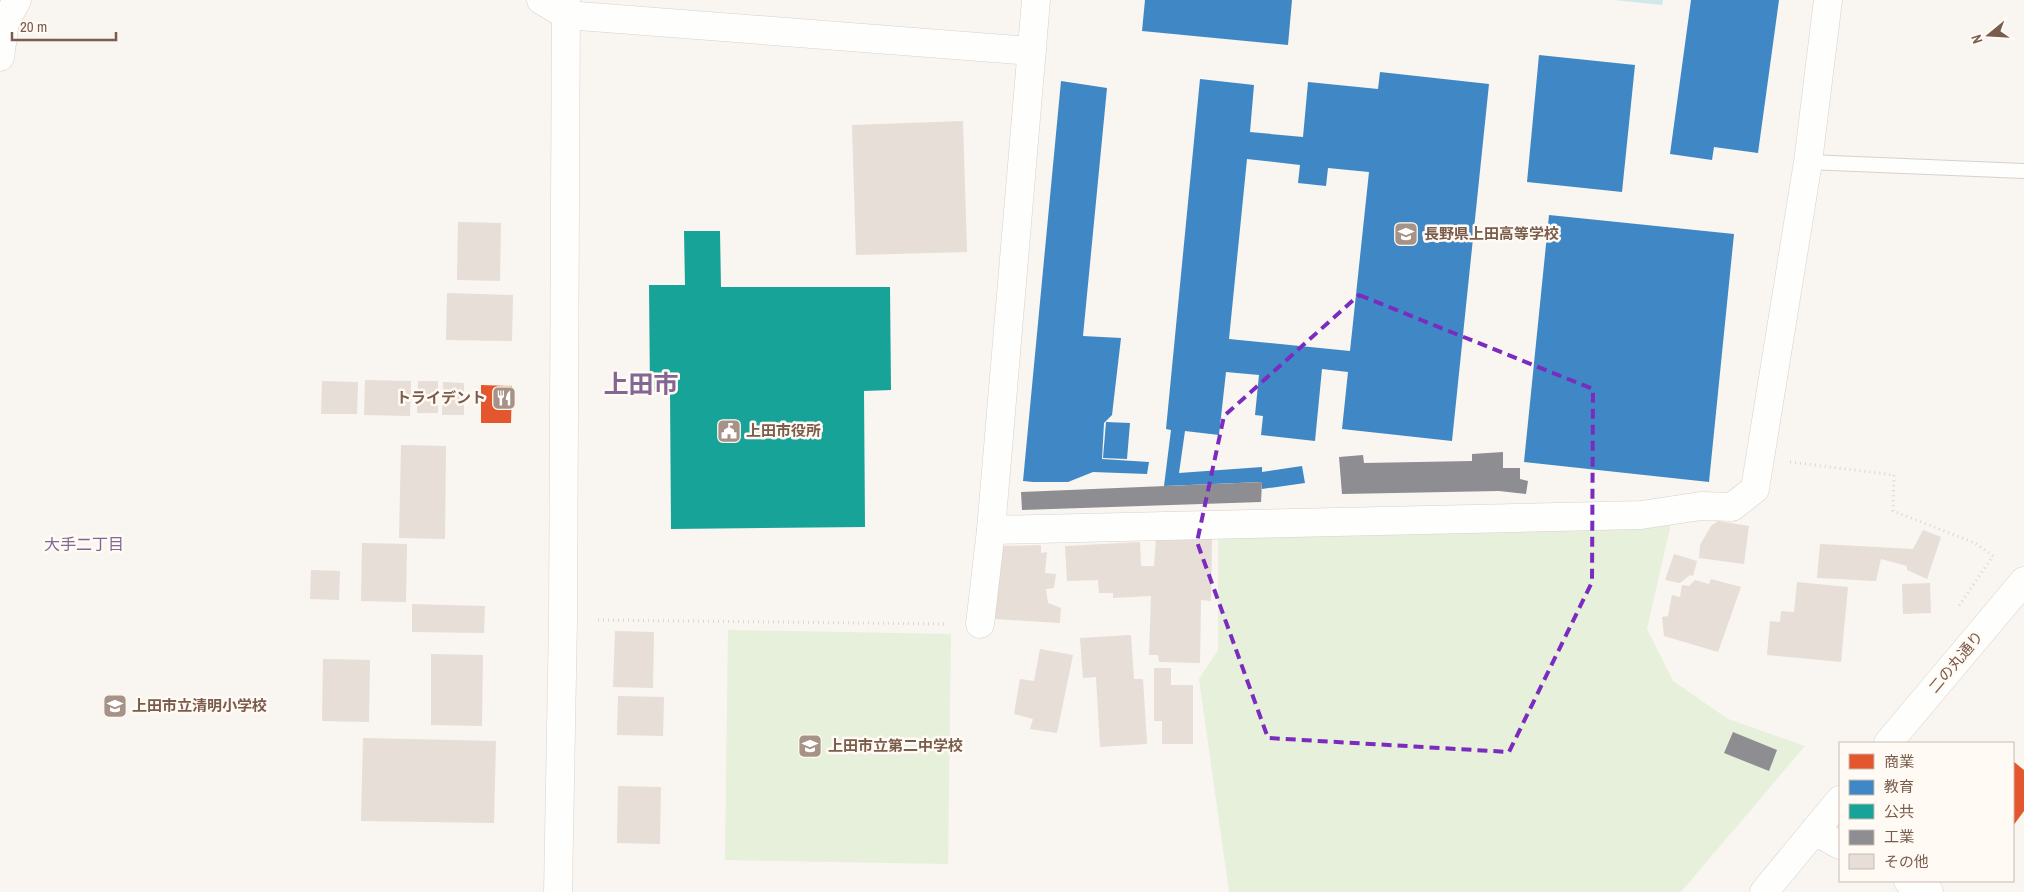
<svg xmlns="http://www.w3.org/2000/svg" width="2024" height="892" font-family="'Archivo Narrow','Noto Sans JP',sans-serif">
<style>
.green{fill:#e7f0db}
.water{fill:#d0e8ea}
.shops{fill:#e4572e}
.schools{fill:#3f88c5;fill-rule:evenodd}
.public{fill:#17a398}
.industry{fill:#8d8d92}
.building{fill:#e6ded7}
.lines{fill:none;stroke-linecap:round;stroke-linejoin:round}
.lane-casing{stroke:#d7d1cb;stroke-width:16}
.street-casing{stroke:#d7d1cb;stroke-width:29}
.secondary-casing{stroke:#d9d2cb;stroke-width:29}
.path{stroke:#dcd5d0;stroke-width:3;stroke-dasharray:1 4;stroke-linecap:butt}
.lane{stroke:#fefefd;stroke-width:14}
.street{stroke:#fefefd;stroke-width:28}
.secondary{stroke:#fefefd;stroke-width:28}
.marked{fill:none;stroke:#7b2cbf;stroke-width:4;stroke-dasharray:10 6;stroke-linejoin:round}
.labels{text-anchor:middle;stroke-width:5;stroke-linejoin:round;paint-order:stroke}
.poi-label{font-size:15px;font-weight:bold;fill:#7a5c4d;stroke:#fffaf3;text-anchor:start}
.street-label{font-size:15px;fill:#7a5c4d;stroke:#fffaf3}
.neighbourhood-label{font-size:16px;fill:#846695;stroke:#fffaf3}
.town-label{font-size:25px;font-weight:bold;fill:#846695;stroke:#fffaf3}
</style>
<rect width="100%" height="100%" fill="#f9f5f0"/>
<g class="green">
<path d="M1674,510l-27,119 26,52 55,38 77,27 -124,146h-452l-30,-213 19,-29v-126z"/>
<path d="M728,630l223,4 -3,230 -223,-4z"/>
</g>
<path class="water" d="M1615,0h48l-1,5z"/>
<g class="shops">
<path d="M481,385l31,1 -1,37h-30z"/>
<path d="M2013,761l11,9v41l-11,15z"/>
</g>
<g class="schools">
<path d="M1145,0h147l-4,45 -146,-14z"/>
<path d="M1691,0h88l-21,153 -44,-6 -2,13 -42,-6z"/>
<path d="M1539,55l96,10 -13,127 -95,-10z"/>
<path d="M1380,72l109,12 -37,357 -110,-12 6,-57 -26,-3 -7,72 -54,-6 2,-19 -8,-1 4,-40 -33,-3 -7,63 -34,-4 -6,42 83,-6v5l40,-6 3,17 -43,6v-7l-98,4 7,-56 -5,-1 34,-350 54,6 -4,47 53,5 5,-55 70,7zM1247,159l53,6 -2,18 28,3 2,-18 41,4 -19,179 -121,-12z"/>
<path d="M1061,81l46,7 -24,248 38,2 -9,77 -8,8 -2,36 47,3 -2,12 -54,-2 -25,10h-35l-10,-1z"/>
<path d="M1549,215l185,19 -25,248 -185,-20z"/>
<path d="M1106,422l24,1 -3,36 -24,-1z"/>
</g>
<path class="public" d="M684,231h36l1,56h169l1,103 -27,1 1,136 -194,2 -1,-138h-20l-1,-106h36z"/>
<g class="industry">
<path d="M1503,452v16h17v11l8,2 -2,13 -27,-3 -157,3 -3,-37 24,-2 1,8 108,-2v-7z"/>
<path d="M1262,482l-1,20 -239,8 -1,-18z"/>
<path d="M1733,732l44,18 -8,21 -45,-18z"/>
</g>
<g class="building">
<path d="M963,121l4,131 -111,3 -4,-130z"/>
<path d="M458,222l43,1 -1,58 -43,-1z"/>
<path d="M447,293l66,2 -1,46 -66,-1z"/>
<path d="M365,380l46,1 -1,35 -46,-1z"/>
<path d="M322,381l36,1 -1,32h-36z"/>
<path d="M418,381h20v32h-21z"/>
<path d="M443,382l21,1v32h-22z"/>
<path d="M401,445l45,1 -1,93 -46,-1z"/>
<path d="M1718,521l31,5 -5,38 -45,-6 1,-13 11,-19z"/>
<path d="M1923,530l18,7 -14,42 -20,-9v-4l-26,-7 -5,22 -59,-3 3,-34 93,5z"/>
<path d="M1156,538l56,1 -1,62 -10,-1 -1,63 -41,-1 -1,-7h-9l2,-59 -38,2v-5h-14l-1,-13 -31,1 -2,-35 75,-4 1,24h13z"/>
<path d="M362,543l45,1 -1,58 -45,-1z"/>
<path d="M1041,545v8l6,-1 -2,21 11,1 -2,14 -8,1 2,14 13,5 -1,15 -65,-4 6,-73z"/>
<path d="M1674,554l23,7 -4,15 -3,-1 -10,8 -15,-3z"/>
<path d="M311,570l29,1 -1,29 -29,-1z"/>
<path d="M1711,579l30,8 -23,65 -54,-16 -2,-19 6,-1 4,-21 8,2 2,-12 7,1 6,-6 14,4z"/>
<path d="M1797,582l51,5 -7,75 -74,-7 3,-34 10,1 1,-11 13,1z"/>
<path d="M1930,583l1,30 -28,1 -1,-30z"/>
<path d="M412,604l73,2 -1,27 -72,-1z"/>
<path d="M615,631l39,1 -1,56 -40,-1z"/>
<path d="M1131,635l3,44h9l4,65 -47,3 -4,-70 -13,1 -3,-40z"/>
<path d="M1040,649l33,6 -16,78 -27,-4 3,-10 -19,-5 6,-35 14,2z"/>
<path d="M431,654l52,1 -1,71 -51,-1z"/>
<path d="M323,659l47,1 -1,62 -47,-1z"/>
<path d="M1154,668h17v17h22v59h-31v-23h-8z"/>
<path d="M618,696l46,1 -1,39 -46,-1z"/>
<path d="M363,738l133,3 -2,82 -133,-2z"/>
<path d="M618,786l43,1 -1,57 -43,-1z"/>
</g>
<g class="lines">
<g class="lane-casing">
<path id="lane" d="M1808,162l216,9"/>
</g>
<g class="street-casing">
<g id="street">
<path d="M541,0l25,15 466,36"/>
<path d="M0,57l5,-35 12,-22"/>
<path d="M991,530l650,-15 60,-9 31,1 23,-18 53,-327 20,-162"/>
<path d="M980,624l11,-94 45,-530"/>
<path d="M1814,831l26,14"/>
<path d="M1908,881l21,11"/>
</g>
</g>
<g class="secondary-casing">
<g id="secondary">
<path d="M1888,743l136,-162"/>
<path d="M558,892l5,-272 3,-620"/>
<path d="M1764,892l76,-92"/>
</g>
</g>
<g class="path">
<path d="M1790,462l104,13 -1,36 82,32 18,13 -35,51"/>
<path d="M598,620l350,4"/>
</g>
<use href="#lane" class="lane"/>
<use href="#street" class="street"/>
<use href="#secondary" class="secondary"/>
</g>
<path class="marked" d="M1359,295l234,94 -1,193 -83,170 -241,-14 -71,-196 27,-126z"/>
<defs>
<g id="school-square" transform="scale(1.25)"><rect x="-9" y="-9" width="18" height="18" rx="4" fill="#a69286" stroke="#fffaf3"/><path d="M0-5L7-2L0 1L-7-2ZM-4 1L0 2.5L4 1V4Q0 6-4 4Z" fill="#fff"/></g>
<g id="restaurant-square" transform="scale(1.25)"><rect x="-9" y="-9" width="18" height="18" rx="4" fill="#a69286" stroke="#fffaf3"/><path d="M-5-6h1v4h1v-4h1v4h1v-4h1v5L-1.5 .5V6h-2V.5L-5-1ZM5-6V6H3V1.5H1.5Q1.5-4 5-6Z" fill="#fff"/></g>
<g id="civic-square" transform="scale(1.25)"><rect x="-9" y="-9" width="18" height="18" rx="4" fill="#a69286" stroke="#fffaf3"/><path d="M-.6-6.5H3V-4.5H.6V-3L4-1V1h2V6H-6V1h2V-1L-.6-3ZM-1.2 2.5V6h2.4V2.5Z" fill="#fff"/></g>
</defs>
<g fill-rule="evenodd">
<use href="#school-square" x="1406" y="234"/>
<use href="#restaurant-square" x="504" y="398"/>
<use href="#civic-square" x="729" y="431"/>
<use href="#school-square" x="115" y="706"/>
<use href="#school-square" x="810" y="746"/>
</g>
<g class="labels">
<g class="poi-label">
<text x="1424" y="239">長野県上田高等学校</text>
<text x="486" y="403" text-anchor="end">トライデント</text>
<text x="746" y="436">上田市役所</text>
<text x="132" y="711">上田市立清明小学校</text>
<text x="828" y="751">上田市立第二中学校</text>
</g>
<g class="street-label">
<text transform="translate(1956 662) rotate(-50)" y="5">二の丸通り</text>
</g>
<g class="neighbourhood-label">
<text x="84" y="550">大手二丁目</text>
</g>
<g class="town-label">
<text x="641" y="393">上田市</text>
</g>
</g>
<rect x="1839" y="742" width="175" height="140" fill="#fffaf3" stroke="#cabbb1"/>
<rect x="1849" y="754" width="25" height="15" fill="#e4572e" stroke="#cabbb1"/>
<text x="1884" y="767" font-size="15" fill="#7a5c4d">商業</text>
<rect x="1849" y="780" width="25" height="15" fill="#3f88c5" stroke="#cabbb1"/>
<text x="1884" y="792" font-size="15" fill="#7a5c4d">教育</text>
<rect x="1849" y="804" width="25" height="15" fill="#17a398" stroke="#cabbb1"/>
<text x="1884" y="817" font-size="15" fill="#7a5c4d">公共</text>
<rect x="1849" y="830" width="25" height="15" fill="#8d8d92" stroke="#cabbb1"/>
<text x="1884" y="842" font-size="15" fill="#7a5c4d">工業</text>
<rect x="1849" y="854" width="25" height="15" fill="#e6ded7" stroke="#cabbb1"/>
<text x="1884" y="867" font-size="15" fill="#7a5c4d">その他</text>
<g transform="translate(1989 35) rotate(252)" stroke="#fffaf3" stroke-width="4" paint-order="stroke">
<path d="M0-4L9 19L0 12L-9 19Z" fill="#7a5c4d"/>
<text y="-8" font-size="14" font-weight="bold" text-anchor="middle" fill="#7a5c4d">N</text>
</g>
<path d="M12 32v8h104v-8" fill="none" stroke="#7a5c4d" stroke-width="2.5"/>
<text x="20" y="32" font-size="15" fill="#7a5c4d" stroke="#fffaf3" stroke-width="4" paint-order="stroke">20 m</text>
</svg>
